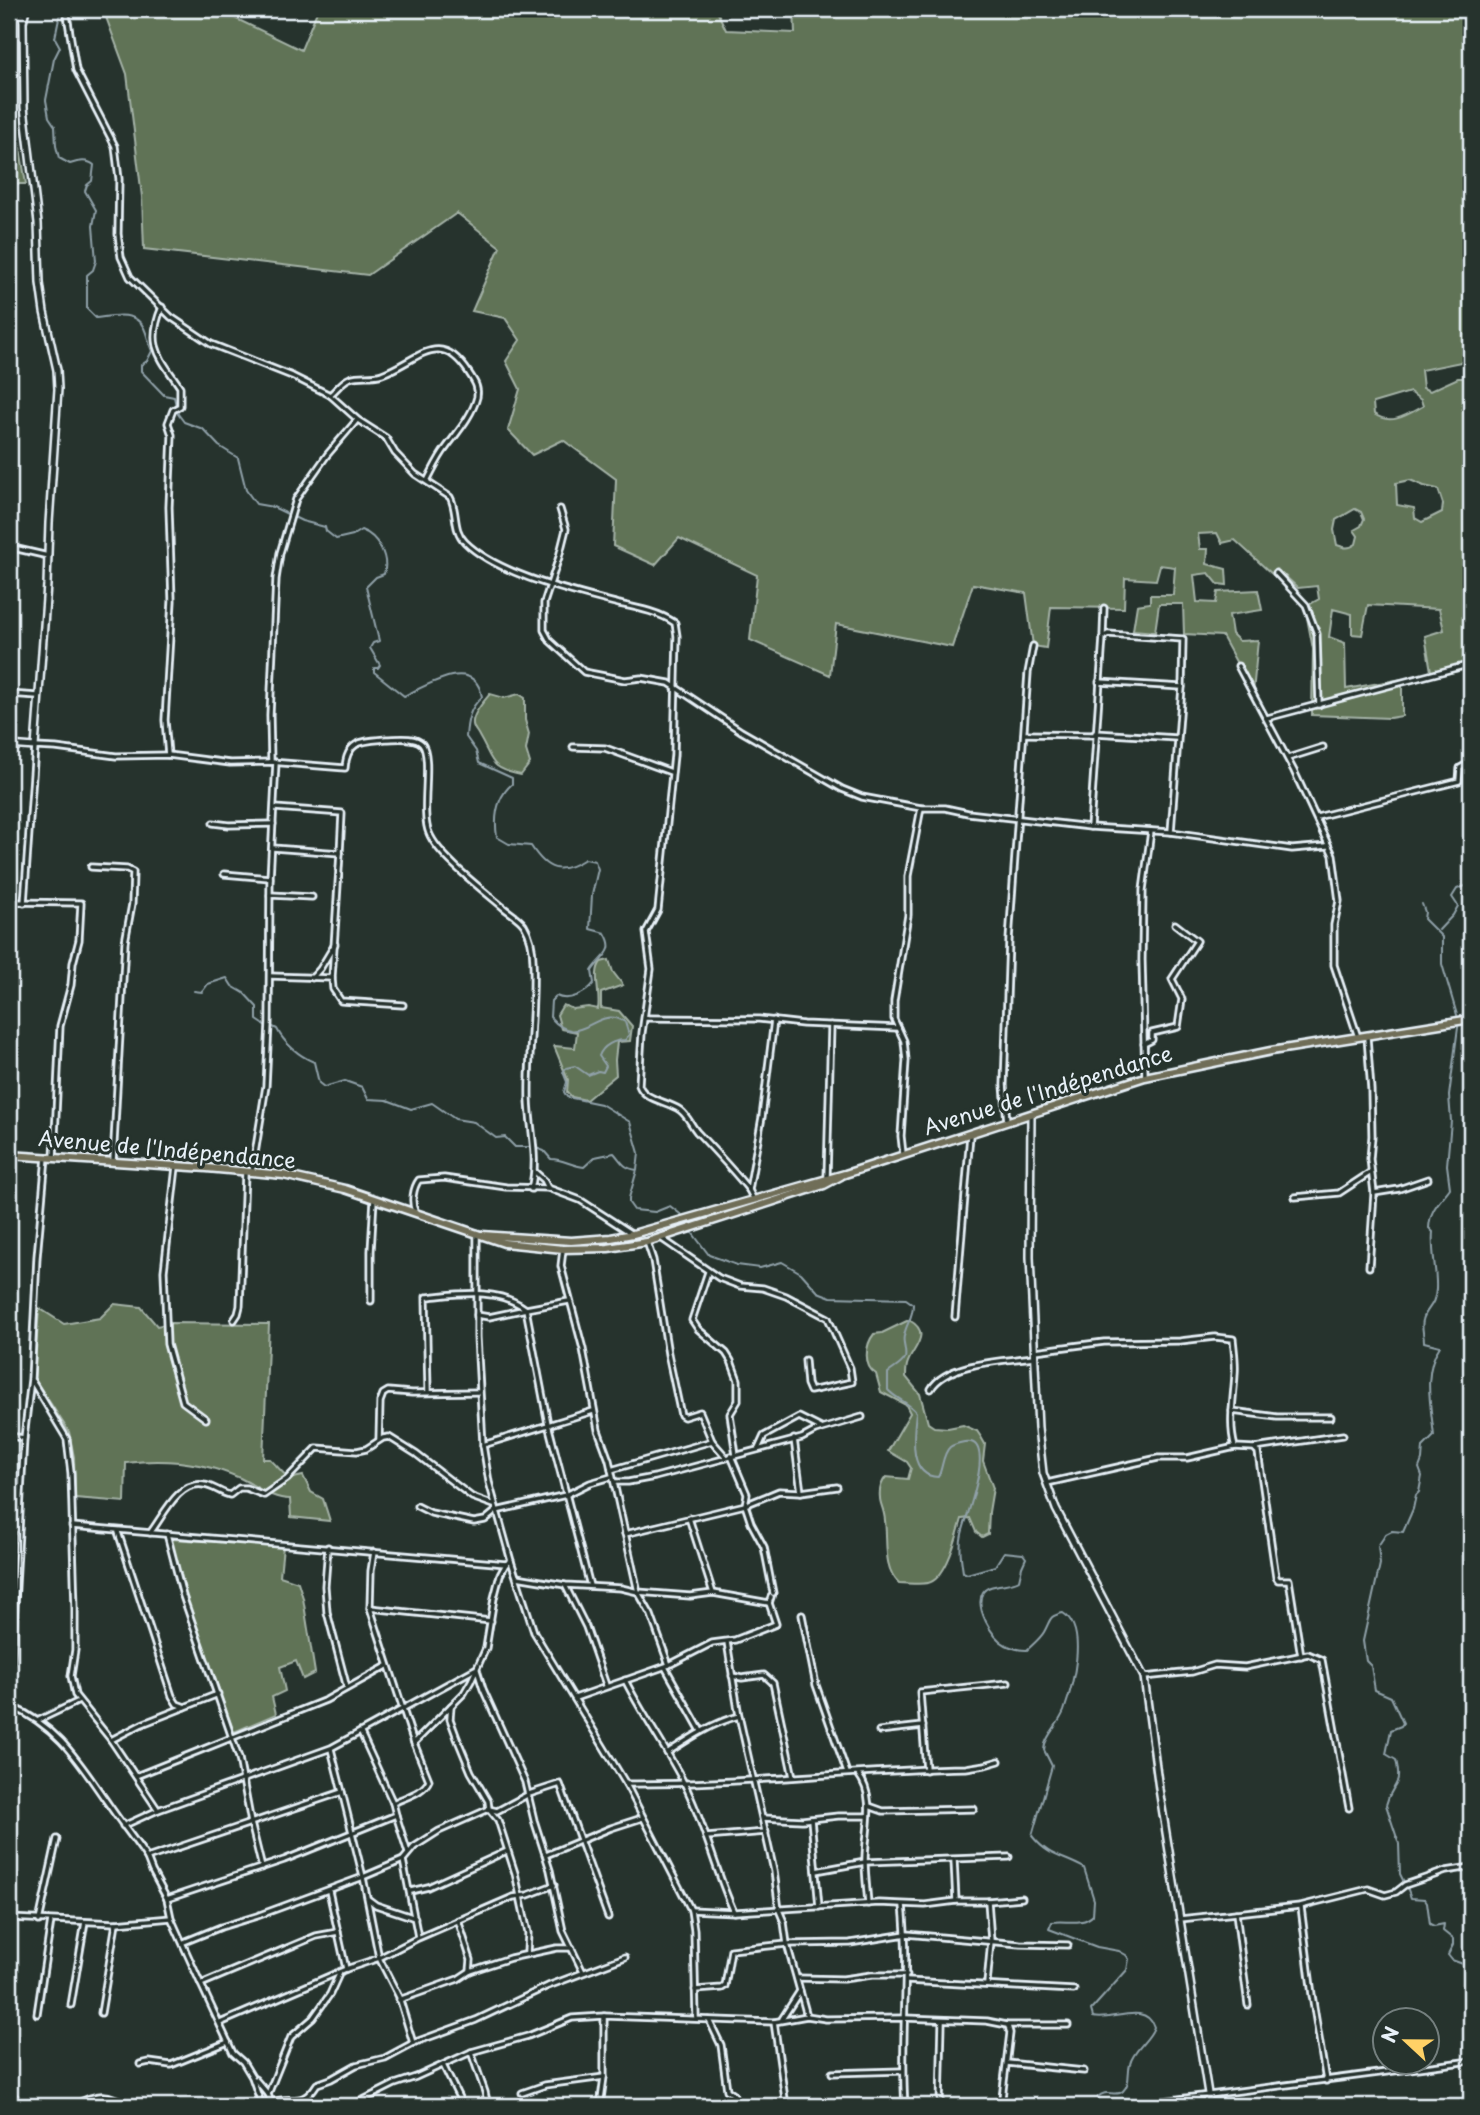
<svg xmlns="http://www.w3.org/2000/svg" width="1480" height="2115" font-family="'Playpen Sans',sans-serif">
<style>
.green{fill:#607356;stroke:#a4b2a7;stroke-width:2;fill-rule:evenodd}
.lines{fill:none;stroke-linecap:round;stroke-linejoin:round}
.stream{stroke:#90a1a9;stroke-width:2}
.minor-casing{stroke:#e8f1f8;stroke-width:9}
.tertiary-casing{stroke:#e8f1f8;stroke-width:10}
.primary-casing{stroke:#e8f1f8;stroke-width:11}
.minor{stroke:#26332d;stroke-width:3.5}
.tertiary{stroke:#26332d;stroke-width:5}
.primary{stroke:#706e59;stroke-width:6}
.labels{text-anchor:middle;stroke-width:6;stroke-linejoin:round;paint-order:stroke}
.street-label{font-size:21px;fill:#e8f1f8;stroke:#26332d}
</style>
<rect width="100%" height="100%" fill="#26332d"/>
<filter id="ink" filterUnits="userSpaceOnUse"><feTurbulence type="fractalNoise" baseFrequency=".0143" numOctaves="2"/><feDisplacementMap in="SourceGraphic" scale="14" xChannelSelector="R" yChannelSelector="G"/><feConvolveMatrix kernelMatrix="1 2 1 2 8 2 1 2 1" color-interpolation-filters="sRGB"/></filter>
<g filter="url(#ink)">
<g class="green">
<path d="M103,9h113l85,41 17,-41h398l10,21 69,3 -1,-24h677v351l-50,10 2,18 7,3 28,-13h13v229l-5,1 2,61 -36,8 -7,-41 19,-6 -5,-21 -71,-4 -6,30 -10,-1v-20l-19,-5 -4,28 16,6 1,46 56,-10v37l-12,2 -78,-3 1,-66 -8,-42 14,-8 -2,-13 -19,2 -13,-12 -12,-1 -38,-35 -13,3 -5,-10 -19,1 2,15h8l-1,15 19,5 1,16 -9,-1 -9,-11 -15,2 3,27 19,1 2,-11 40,-2 4,20 -33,5 3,19 7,7 19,-1 -5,53 -31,-57 -38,-2 -1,-30h-24l-4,28 -22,-2 4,-25 13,-2v-8h23l2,-28 -15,-2 -4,15 -31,-2 -1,30 -73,-1 -5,41 -13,-2 -7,-53 -53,-9 -21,63 -116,-23 -6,51 -80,-35 7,-65 -78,-37 -24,27 -42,-19 3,-67 -53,-39 -31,15 -24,-25 12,-41 -14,-28 14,-21 -15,-22 -33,-7 28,-64 -43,-34 -89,62 -224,-26 -2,-52 -15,-123zM1410,392l11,8 2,6c-16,9 -32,20 -49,8l-1,-11zM1410,480l14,6 14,3 5,15 -1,8 -20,10 -7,-4 -1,-10 -17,-3 -1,-22zM1355,509l6,3 3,7 -3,7 -7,4 4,6 -2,8c-7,5 -11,4 -19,1l-3,-15 2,-10z"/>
<path d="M9,82l17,102h-17z"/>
<path d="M490,694l14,4 15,-4 6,4v22l4,14 -3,16 4,13 -9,12c-33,-7 -27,-14 -42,-39 -2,-5 -7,-8 -6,-14 0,-9 11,-21 17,-28z"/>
<path d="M609,960l4,12 10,13 -22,8v15l18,3 13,15 -2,15 -13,1 -2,18 1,15 -30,25 -14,-3 -5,-5 1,-12 -14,-34 21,2 2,-16 -16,-3 -4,-14 6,-10 10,4 15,-2 10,2c3,-14 -6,-36 3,-47z"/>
<path d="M114,1304l27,3 16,19 13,-3 99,1 -6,135h7l19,20 14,-3 8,16 12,7 7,22 -39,-4 -1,-18c-19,0 -33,-13 -50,-21 -36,-16 -75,-20 -114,-15l-1,39 -50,-4 -1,-41 -5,-25 -35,-54 5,-70 25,16 36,-6z"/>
<path d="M909,1320c25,14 2,29 -2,45 -1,4 -1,8 -1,12l14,17 8,29 6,4 14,1 15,-3 14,6 4,6 4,7 -2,17 10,27 -4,24 -1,22 -6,3 -6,-5 -6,-14 -8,1c-5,16 -15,60 -34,64 -9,2 -20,0 -29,0 -18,-16 -10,-47 -15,-69 -1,-6 -4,-11 -4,-16 -1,-8 1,-15 6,-21l22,2 3,-11 -4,-6 -19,-11 22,-38 -4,-8 -25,-13 -5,-18c-13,-8 -11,-29 -2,-40l8,-1z"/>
<path d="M171,1539l112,7 -3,30 18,6 5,16 12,75 -12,6 -7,-18 -16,6 5,24 -13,6 4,17 -42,18 -50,-141z"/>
</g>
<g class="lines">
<g class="stream">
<path d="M61,9l-6,29 5,9 -6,12 -8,41 3,17 6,9 1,20 3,12 11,6c8,-3 17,-5 24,1l-2,16 -5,4 -2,6 11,19 -3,16 3,35 -3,9 -6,5v34l9,9c16,-2 39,-8 48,10 4,8 4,15 8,23l-5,10 -6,4v6l23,24 10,2 4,17 6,8 19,7 16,17 19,12 8,32 10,14 17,3 29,14 23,6 1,4 10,8 17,-4 8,-5c17,6 28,27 23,44l-8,3 -10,10 13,54 -6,2 -3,5 10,17 -2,3h-4v4l30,24c22,-10 71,-42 78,1 -13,11 -15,25 -16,40l10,14 3,12 33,15v6c-15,13 -18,33 -15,53l12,7 22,2c16,25 29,29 54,13l10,2 3,8 -6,26 -2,34 15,4c12,20 -3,22 -13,38l2,12c-8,11 -26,19 -38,13l-5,5 -1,16c32,36 44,-14 75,5l4,13 -4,5c-10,0 -22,5 -26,16l7,10 -3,6 -5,-1 -10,4 -13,-9 -9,2 -3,4 4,10 -3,10 3,5 34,7 29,18 9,31 -2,17 -8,28v5l5,7 21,2 15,-6 14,11"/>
<path d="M1422,904l3,8 -1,7 18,18v27l15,51"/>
<path d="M1439,930l14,-15 5,-9 -6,-9 5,-8 14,-5"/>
<path d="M194,991l8,1 6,-8 19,-6 5,8 12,7 13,14v13l9,6"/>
<path d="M271,1026l6,3c7,14 22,27 37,33l5,21 5,4 21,-6 17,6 6,12 19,1 24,9 21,-6 23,16 19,3 22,16 9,-1 10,10h16"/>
<path d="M536,1148l8,3 7,8c12,0 21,7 33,8l11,-10 19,-4c9,10 9,15 23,17"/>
<path d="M691,1231l18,24 28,10 23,3 22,-6 19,11 17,19 13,5 75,2 7,5c0,15 -7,19 -9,32 -2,7 3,15 1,22 -2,6 -12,11 -17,15v17c8,9 20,12 28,22 -2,21 -9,64 22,65 5,-8 4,-23 12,-30 4,-3 15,-6 21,-5 23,6 -6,77 -9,92 -3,12 -1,25 1,38l4,2 28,-8 9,-14 19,2 3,4 -4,9 -3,13c-9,6 -30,3 -36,12 -9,15 9,46 23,53 6,3 14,5 21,5 5,-5 13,-11 17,-18 7,-12 4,-16 19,-19 26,16 9,75 1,98 -5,13 -15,21 -19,33l-1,6 8,16 -20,70c18,22 29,19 52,32l10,32 -1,15c-10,11 -27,5 -41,7l-3,7 48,18 22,4 7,4 3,4 -2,11 -36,40 2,7c18,5 53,-16 61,10 -4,13 -21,23 -24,37 -3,10 1,19 -7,27 -7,7 -17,-3 -25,6l2,9"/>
<path d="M1404,1882l-4,-8 -1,-30 -13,-39c5,-22 17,-16 10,-45l-10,-6 5,-24 10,-4 2,-3 -12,-26 -16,-7 -4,-24 -5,-5 -3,-20 17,-77 -2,-18 8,-12 6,-3 11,1 10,-23 3,-14 3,-3 3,-16 -3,-8 3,-8 1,-13 11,-11c-3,-30 -12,-64 6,-90l-16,-4c0,-7 -3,-15 -1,-22 3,-12 12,-13 13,-31 1,-19 -5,-38 -3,-57l-4,-4c1,-20 11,-26 21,-40l-3,-23 4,-44 -2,-25 9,-69"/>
<path d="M1407,1887l4,11 14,1 2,3 3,22 4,2 10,-2 -1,7 10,8v6l-5,10 4,5 19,7"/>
<path d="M1471,1977l-4,11 4,7"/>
</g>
<g class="minor-casing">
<g id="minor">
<path d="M19,9l3,11"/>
<path d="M66,9l10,61 39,76 4,33 -1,55 3,23 9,20 41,40 40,27 81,32 38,19 28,25 28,18 9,15 20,21 35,23c8,14 2,32 15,45 33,33 109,50 154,62 19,4 40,8 56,19l2,13 -3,119 -16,155 -12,22 5,37 -9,64 -3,52c5,15 28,16 41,25 8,6 11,15 17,22 18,19 36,38 52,58"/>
<path d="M162,307c-16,38 -3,49 18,80v19l-7,4 -5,13 4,12 -3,72 3,94 -7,119 3,35"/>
<path d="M330,395c6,-5 13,-15 20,-17 10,-4 22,0 32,-4 36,-13 57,-47 87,-1 5,8 10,14 8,24 -5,20 -23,39 -34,55 -6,9 -11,19 -16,29"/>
<path d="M560,509l6,20 -7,28 -15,46v27l6,11 34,31 41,8 16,-2 28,5 72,48 101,58 20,8 59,11h24l23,5 122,14 81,5 121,17 35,-3"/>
<path d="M9,547l39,9"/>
<path d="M1276,573l30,32 11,29 2,71"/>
<path d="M1103,635l1,-27"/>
<path d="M1238,666l56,105 39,84 6,46 -5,24v40l24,72"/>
<path d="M1099,682l83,5 -11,145"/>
<path d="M9,694l29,2"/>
<path d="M1267,718l204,-54"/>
<path d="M1095,733l82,5"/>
<path d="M1024,734l71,1"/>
<path d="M573,747l32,1 66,24"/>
<path d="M1288,758l35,-11"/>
<path d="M271,762l-1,-47 6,-136 4,-26 16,-54 31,-44 30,-35"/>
<path d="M1317,817l142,-36 1,-13 11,-6"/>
<path d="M213,823l16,2 44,-1"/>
<path d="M1090,827l13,-190 5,-3 75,5 -1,48"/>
<path d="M273,848l67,5 2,-40 -67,-5"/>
<path d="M91,867l36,2 6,3 -1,32 -7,38 -12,219"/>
<path d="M224,874l46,4"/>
<path d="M270,895l42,2"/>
<path d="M9,902l72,1 -2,37 -6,23 -2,22 -11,41 -6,132"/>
<path d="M24,903l11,-156 21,1 60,8 52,-1 62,8 41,-1 74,6c2,-28 18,-27 41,-29 10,0 29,-3 36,5 11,13 -2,68 7,89 9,23 55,58 75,75 6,5 15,10 20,17 6,10 9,24 9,36 2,46 -5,92 -4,138 1,32 10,59 2,90"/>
<path d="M270,976l62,2 1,11 8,12 62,4"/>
<path d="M312,978l8,-9 15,-25"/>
<path d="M332,978l8,-125"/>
<path d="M645,1018l114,1 44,5 95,4"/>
<path d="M1367,1037l4,53 1,46 -2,23 4,34 -5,74"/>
<path d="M1144,1044l8,-4v-7l26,-6 4,-28 -10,-20 25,-38 -22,-17"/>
<path d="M1145,1077l-3,-117 1,-70 8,-59"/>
<path d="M1007,1122l-3,-37 5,-145 19,-267 5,-27"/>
<path d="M903,1154l-2,-18 5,-76 -2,-19 -10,-22v-18l14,-86v-39l13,-68"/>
<path d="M176,1167l-12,104 3,73 16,58 23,17"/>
<path d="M252,1172l14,-86 3,-63 1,-145 6,-116"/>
<path d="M535,1172l9,8 4,8"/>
<path d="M827,1177l4,-152"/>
<path d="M1374,1193l25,-4 29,-10"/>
<path d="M1295,1197l44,-4 32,-21"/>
<path d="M753,1198l-4,-8 13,-73 12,-97"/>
<path d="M415,1211c-4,-9 -2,-23 4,-31l25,-2 62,9 42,1 32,12 51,33"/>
<path d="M477,1233v104l6,108 6,37 22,79 23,71 92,152 65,126 3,20 2,88"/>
<path d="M661,1238l58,40 21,8 23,2 23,8 42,22 22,50 2,14 -42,9 -3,-7 -2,-24"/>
<path d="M647,1242l6,18 15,94 13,61 3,2 16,-5 12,29 14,16"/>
<path d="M563,1250l-2,16 22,83 15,81 11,30 29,132 13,23 18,50"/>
<path d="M708,1272l-16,48 6,9 28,24 5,8 7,19v21l-8,13 6,41"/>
<path d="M371,1301v-50l3,-52"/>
<path d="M477,1315l12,2 37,-8 22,115 42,162"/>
<path d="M955,1317l15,-182"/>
<path d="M234,1320l4,-6 2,-8 5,-133"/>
<path d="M1035,1351l69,-9 76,-1 35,-4 18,2c1,11 3,23 2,34 -1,25 -7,50 0,74l19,1 4,4 18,125 2,3h11l12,76"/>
<path d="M32,1381l35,58 4,34 4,136v41l-4,26 4,19 36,45 47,70"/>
<path d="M931,1389c16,-27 74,-28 103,-32"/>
<path d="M428,1392l-2,-95c33,-3 72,-10 100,12l43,-8"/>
<path d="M1232,1411l45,6h54"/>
<path d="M9,1436l15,2"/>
<path d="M794,1439l7,53"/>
<path d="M379,1440l1,-38 3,-8 5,-3 24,2 67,-1"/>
<path d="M483,1445l110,-34"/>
<path d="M1255,1448l88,-13"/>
<path d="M758,1449l6,-13 35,-19 22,11"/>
<path d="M731,1456l16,38 -2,11 6,18 13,24 9,46"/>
<path d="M611,1470l101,-29"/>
<path d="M614,1482h14l27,-5 147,-39 13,-7 47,-14"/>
<path d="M1047,1483l111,-25h29l48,-11"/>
<path d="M417,1506l14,7 43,9 11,-2 11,-9 70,-16 24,-12 21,-6"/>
<path d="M689,1518l24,75"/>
<path d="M72,1526l434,38"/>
<path d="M9,1529h10"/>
<path d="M118,1532l54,164 5,8 8,3 33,-13"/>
<path d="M150,1533c13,-16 28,-53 54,-48 9,1 17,8 26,10l9,-7h7l18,7 23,-16 30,-31 40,3 9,-2 17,-11 6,-1 27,17 56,43 22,8"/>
<path d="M167,1534l16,62 56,162 12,65 11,45"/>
<path d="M625,1534l120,-29 34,-14 22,1 36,-5"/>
<path d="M328,1547l-3,39 2,26 20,76"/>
<path d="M517,1577l48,8 56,3 17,4 52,4 23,-3 56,10"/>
<path d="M565,1585l21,42 20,58"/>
<path d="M370,1608l1,-37 3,-19"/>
<path d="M802,1615l14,70 31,88"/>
<path d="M727,1642l12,74 35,155 5,39 5,12 3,22 20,72"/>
<path d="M665,1667l36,64"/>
<path d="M477,1670l6,19 42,93 9,38 16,50 13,61 20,41"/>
<path d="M732,1676l10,2 22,-3 9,8 20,94"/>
<path d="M1144,1677l48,-5 23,-7 30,2 63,-13 14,6 27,148"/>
<path d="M625,1680c18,36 42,69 60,105 20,40 30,85 49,127"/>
<path d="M575,1698l94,-33 43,-22 23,-3 41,-16 -7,-21 2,-6"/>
<path d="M10,1706c49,20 70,58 99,99 12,18 26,35 38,53l5,13 15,28 4,19 28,62 34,73 10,9 9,15 10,29"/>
<path d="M451,1706l-1,13 7,19 14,34 17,29 1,8 9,11 17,53 13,60 -1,20"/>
<path d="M9,1714l15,-276 7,-59 6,-122 9,-100"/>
<path d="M39,1720l40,-19"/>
<path d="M879,1731l44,-5"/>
<path d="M361,1733l32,70"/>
<path d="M111,1740l31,-16 43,-17"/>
<path d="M414,1743l-44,-135 121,13"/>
<path d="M667,1753c23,-15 45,-30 72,-37"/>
<path d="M926,1770l-6,-78 88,-9"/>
<path d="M858,1774c19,24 7,57 7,86 0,15 2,29 3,44"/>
<path d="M136,1776l190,-76 61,-34"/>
<path d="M626,1784c113,1 226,-14 340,-16l19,-3 14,-4"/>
<path d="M869,1806l14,5 91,-2"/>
<path d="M396,1815l12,38"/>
<path d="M763,1818l39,2 36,-4h29"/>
<path d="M811,1819l8,88"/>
<path d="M123,1826l35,-16 173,-62 144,-79"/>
<path d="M706,1837l60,-5"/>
<path d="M546,1855l65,-27 31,-10"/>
<path d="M147,1858l195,-66 -11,-43"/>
<path d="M403,1860l15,77"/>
<path d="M954,1860l2,41"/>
<path d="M816,1871l49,-9 144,-5"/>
<path d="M329,1891l17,78"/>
<path d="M411,1891l17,-4 79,-36"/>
<path d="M167,1899l117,-39 112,-45 -3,-12c12,-6 31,-10 36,-23l-15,-37 50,-50 7,-12 15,-33 8,-50 6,-23 6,-11 5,-3"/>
<path d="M368,1899l8,6 39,13"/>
<path d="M903,1905c7,67 -3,134 2,201"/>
<path d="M1301,1907l11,88 14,86"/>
<path d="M691,1910l43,2 145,-9 46,2 31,-4h32l34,-3"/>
<path d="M1236,1913l12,92"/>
<path d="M9,1918l107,5 55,-5"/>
<path d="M1180,1919l120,-13 68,-17 17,6 11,-3 9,-7 41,-14 25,-4"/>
<path d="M458,1920l13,40 -1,11"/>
<path d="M39,1921l18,-82"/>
<path d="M184,1942l37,-15 36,-11 106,-39 -21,-85"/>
<path d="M797,1978l46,1 29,-4h35"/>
<path d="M907,1981l167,9"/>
<path d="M201,1984l115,-48 22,-4"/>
<path d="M987,1984l4,-43 -3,-40"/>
<path d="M695,1990l27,-2 3,-2 6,-36 56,-6 63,-1 56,-9 114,10 48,1"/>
<path d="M399,2000l59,-21 12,-8 40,-13 47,-10h15"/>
<path d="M71,2005l14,-83"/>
<path d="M101,2013l15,-90"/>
<path d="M37,2014l14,-93"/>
<path d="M782,2019l18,-28"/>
<path d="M709,2020l12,25 6,45 7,5"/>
<path d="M774,2022l12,84"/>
<path d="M220,2023l126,-54 33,-11 39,-20 95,-41 15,-2 26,-10"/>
<path d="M413,2043l-14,-46 -20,-39 -16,-81 40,-17 11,-13 25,-16 50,-22 8,2 32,-17 31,-10 48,133"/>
<path d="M471,2052l14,40 3,14"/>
<path d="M1007,2063l77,8"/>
<path d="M140,2064l9,-2 22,3 57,-23"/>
<path d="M443,2065l20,41"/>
<path d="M832,2073l70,-2"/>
<path d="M255,2079l13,15 4,12"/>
<path d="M9,2090l13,16"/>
<path d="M522,2093l23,-8 59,-8"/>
<path d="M268,2094l23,-57 22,-19 17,-24 10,-22"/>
<path d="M9,2101l7,5"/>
<path d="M272,2102c21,-7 30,6 45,-18l14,-5 25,-14 29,-7 28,-15 63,-23 72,-34 77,-29"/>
<path d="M1140,2104l331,-43"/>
<path d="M73,2106c27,-15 33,-12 60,0"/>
<path d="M351,2106l44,-22 21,-7 55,-25 57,-16 44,-18 32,-2 170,6 33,-6 19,3 79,-1 82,3 20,4h61"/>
<path d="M600,2106l4,-29v-61"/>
<path d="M871,2106h7"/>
<path d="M940,2106l2,-85"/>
<path d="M1001,2106l9,-73 -2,-7"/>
</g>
</g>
<g class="tertiary-casing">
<g id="tertiary">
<path d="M9,745l26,2 12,-162 2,-62 9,-134 -1,-19 -13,-58 -4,-29 -2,-60 -14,-116 -1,-85 3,-13"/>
<path d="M1031,1114l-1,143 8,171 5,45 13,36 88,168 15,112 51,317"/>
</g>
</g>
<g class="primary-casing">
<g id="primary">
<path d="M9,1155l198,13 76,7 62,14 159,54 59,6 45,-1 39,-6 177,-57 17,-9"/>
<path d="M482,1235l89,6 40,-3 22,-4 212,-60 300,-97 126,-26 200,-32"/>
</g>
</g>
<use href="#minor" class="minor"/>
<use href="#tertiary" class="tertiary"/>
<use href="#primary" class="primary"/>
</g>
</g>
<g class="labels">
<g class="street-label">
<text transform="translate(1048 1091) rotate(-17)" y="7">Avenue de l'Indépendance</text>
<text transform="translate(167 1150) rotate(5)" y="7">Avenue de l'Indépendance</text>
</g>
</g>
<rect width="1480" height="2115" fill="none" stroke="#26332d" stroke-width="35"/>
<rect x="18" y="18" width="1445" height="2080" fill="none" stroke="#e8f1f8" stroke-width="2.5" filter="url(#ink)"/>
<g transform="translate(1406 2041) rotate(292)"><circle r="33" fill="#26332d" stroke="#747f7e" stroke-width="2"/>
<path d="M0-5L12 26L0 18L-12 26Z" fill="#ffd166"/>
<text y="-10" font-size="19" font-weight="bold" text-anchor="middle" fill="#e8f1f8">N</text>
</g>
</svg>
